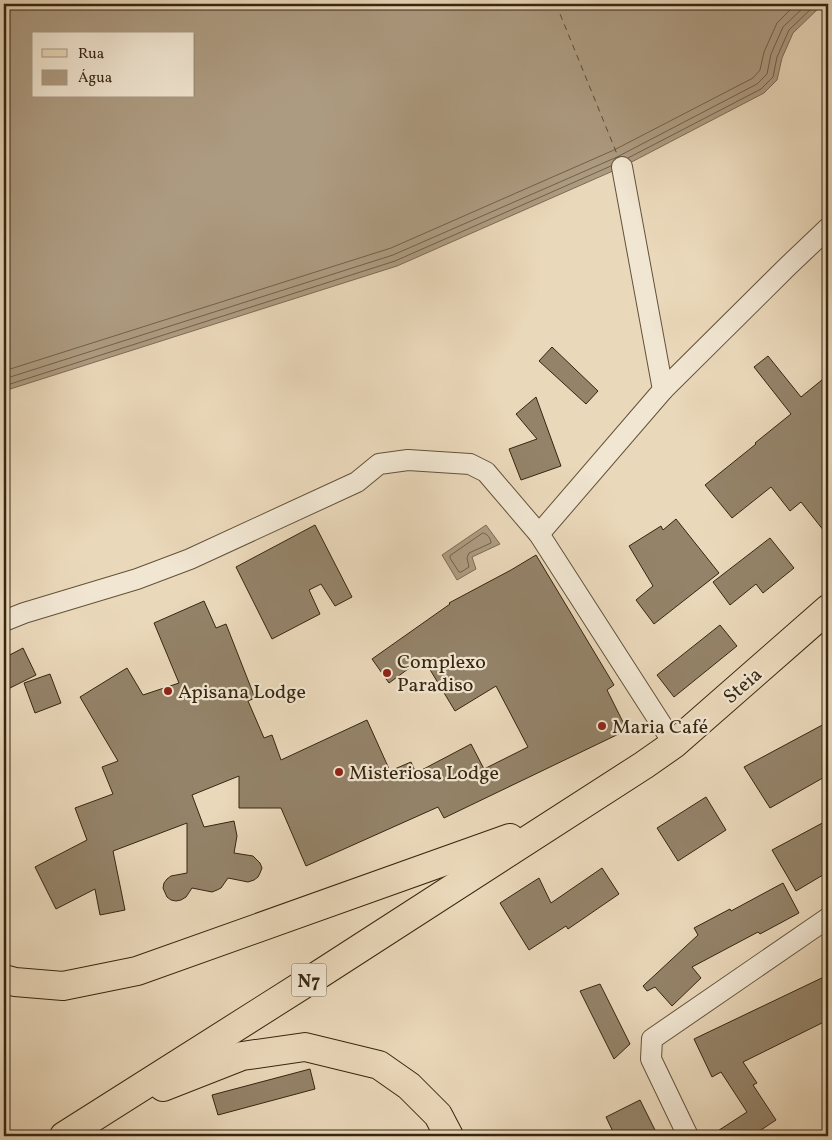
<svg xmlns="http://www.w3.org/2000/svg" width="832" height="1140" font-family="Vollkorn,serif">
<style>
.water{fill:#ad9b81;stroke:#7d6c54;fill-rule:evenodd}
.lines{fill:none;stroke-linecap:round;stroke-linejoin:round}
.shore{stroke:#726049;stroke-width:1}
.ferry{stroke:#5a4933;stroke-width:1;stroke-dasharray:6 5;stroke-linecap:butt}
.building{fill:#948369;stroke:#362611}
.minor-casing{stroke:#63523b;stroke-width:22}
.primary-casing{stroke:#362611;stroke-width:30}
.minor{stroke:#f1e6d2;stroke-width:20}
.primary{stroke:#ead8ba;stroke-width:28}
.poi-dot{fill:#8f2418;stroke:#f1e6d2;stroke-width:2}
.labels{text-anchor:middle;stroke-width:4.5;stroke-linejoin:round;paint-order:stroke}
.shield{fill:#f1e6d2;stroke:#6e604b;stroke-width:1}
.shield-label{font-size:19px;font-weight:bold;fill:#362611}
.poi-label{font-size:20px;fill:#362611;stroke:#f1e6d2;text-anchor:start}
.street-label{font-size:20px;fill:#362611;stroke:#f1e6d2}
</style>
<rect width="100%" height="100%" fill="#ead8ba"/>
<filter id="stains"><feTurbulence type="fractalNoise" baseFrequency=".004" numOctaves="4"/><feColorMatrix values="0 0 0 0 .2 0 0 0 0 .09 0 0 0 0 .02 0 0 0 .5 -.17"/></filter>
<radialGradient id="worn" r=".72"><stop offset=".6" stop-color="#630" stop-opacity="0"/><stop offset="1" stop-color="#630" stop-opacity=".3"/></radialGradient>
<g class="water">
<path d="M4,4h819l-30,29 -11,25 -5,22 -13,13 -142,74 -225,99 -393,125zM34,34h160v62h-160z"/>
<path d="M486,525l14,19 -28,13 4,12 -19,11 -15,-25z"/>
</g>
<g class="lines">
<g class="shore">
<path d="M628,158l133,-69 12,-12 4,-20 12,-27 27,-26"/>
<path d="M4,371l387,-123 223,-98 139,-72 7,-8 4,-18 13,-29 19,-19"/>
<path d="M4,379l389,-124 224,-98 140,-73 10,-10 4,-20 12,-27 24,-23"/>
<path d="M4,386l391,-125 216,-95"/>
<path d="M483,533c4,0 8,6 8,10l-22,10 -2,5 2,9 -8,5h-2l-9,-14v-2z"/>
</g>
<path class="ferry" d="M556,4l63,155"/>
</g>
<g class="building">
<path d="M552,347l46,44 -12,13 -47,-43z"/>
<path d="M768,356l33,41 27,-22v161l-27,-34 -11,9 -19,-24 -39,31 -27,-33 51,-41 -1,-1 36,-29 -37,-47z"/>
<path d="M536,397l25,69 -40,14 -12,-31 28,-10 -21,-25z"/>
<path d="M676,519l43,54 -65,51 -18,-24 17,-14 -24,-40 32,-20 2,4z"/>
<path d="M315,525l37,72 -17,9 -14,-22 -12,6 11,24 -48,25 -36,-72z"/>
<path d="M770,538l24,30 -31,25 -7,-9 -26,21 -17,-23z"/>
<path d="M536,555l78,130 -7,5 20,40 -183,88 -6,-11 -132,59 -25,-58h-42v-32l-47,19 12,32 30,-6 3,15 -3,17 19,3 7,7 2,5 -2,5 -2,4 -4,3 -6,2 -20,-4 -7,10 -4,2 -5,2 -20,-4 -6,9 -5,3 -5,1 -5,-1 -4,-3 -4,-9 1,-5 3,-4 4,-3 16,-3v-50l-74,28 12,59 -25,5 -5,-26 -39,20 -21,-42 52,-27 -12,-32 38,-14 -11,-27 16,-6 -38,-64 47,-29 16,27 36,-12 -25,-60 50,-22 12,27 10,-4 29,74 -7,3 16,37 8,-3 9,25 86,-40 23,51 21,-9 5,11 55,-29 13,25 44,-22 -32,-61 -41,25 -32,-53 -34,25 -17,-24 78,-55 -1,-1 62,-33z"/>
<path d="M720,625l17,21 -63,51 -17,-22z"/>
<path d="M23,648l13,27 -32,16v-33z"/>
<path d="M50,674l11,29 -26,10 -11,-30z"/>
<path d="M828,722v53l-58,33 -26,-41z"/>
<path d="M706,797l20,33 -48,31 -21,-33z"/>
<path d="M828,820v52l-32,19 -24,-41z"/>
<path d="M602,868l17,26 -51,35 -2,-3 -37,24 -29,-47 39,-25 12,25z"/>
<path d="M783,883l16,30 -39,21 -2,-2 -66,35 9,11 -29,28 -17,-19 -8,4 -4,-5 55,-51 -4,-7 36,-19 1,2z"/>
<path d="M828,975v45l-85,42 14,21 -4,2 23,35 -24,16h-42l37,-24 -26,-40 -9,5 -18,-38z"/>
<path d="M600,984l30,60 -16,15 -34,-68z"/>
<path d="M310,1069l5,20 -97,26 -6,-20z"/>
<path d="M640,1100l18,36h-43l-9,-19z"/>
</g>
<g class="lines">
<g class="minor-casing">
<g id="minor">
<path d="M663,390l124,-123 41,-39"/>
<path d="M539,534l124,-144 -41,-223"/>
<path d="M4,621l20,-8 113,-34 53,-20 167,-77 22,-18 29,-4 62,4 16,8 53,62 135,210"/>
<path d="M688,1136l-37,-77 1,-20 176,-121"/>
</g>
</g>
<g class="primary-casing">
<g id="primary">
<path d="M4,979l11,3 48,4 74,-15 373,-133"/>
<path d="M163,1087l79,-31 63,-9 74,18 30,21 29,29 11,21"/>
<path d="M64,1136l259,-164 321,-207 30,-21 154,-135"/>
</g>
</g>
<use href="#minor" class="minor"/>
<use href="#primary" class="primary"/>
</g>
<g class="poi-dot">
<circle cx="387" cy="673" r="5"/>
<circle cx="168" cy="691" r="5"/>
<circle cx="602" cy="726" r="5"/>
<circle cx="339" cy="772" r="5"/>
</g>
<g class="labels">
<rect class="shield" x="291.5" y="963.5" width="35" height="33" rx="4"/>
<g class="shield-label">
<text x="309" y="987">N7</text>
</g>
<g class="poi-label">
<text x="397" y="668">Complexo<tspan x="397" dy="23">Paradiso</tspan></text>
<text x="178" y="698">Apisana Lodge</text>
<text x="612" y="733">Maria Café</text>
<text x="349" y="779">Misteriosa Lodge</text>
</g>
<g class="street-label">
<text transform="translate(742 685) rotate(-41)" y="7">Steia</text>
</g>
</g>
<rect width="832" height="1140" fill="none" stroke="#ead8ba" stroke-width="20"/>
<rect x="5" y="5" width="822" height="1130" fill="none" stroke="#362611" stroke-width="2.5"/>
<rect x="10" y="10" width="812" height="1120" fill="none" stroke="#362611"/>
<rect x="32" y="32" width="162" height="65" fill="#f1e6d2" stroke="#a69985"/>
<rect x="42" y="49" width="25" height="8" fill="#ead8ba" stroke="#a69985"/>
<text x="78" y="58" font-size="15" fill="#362611">Rua</text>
<rect x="42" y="70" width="25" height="15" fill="#ad9b81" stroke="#a69985"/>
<text x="78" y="82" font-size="15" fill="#362611">Água</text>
<rect width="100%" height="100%" filter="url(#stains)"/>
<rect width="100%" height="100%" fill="url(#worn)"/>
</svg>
